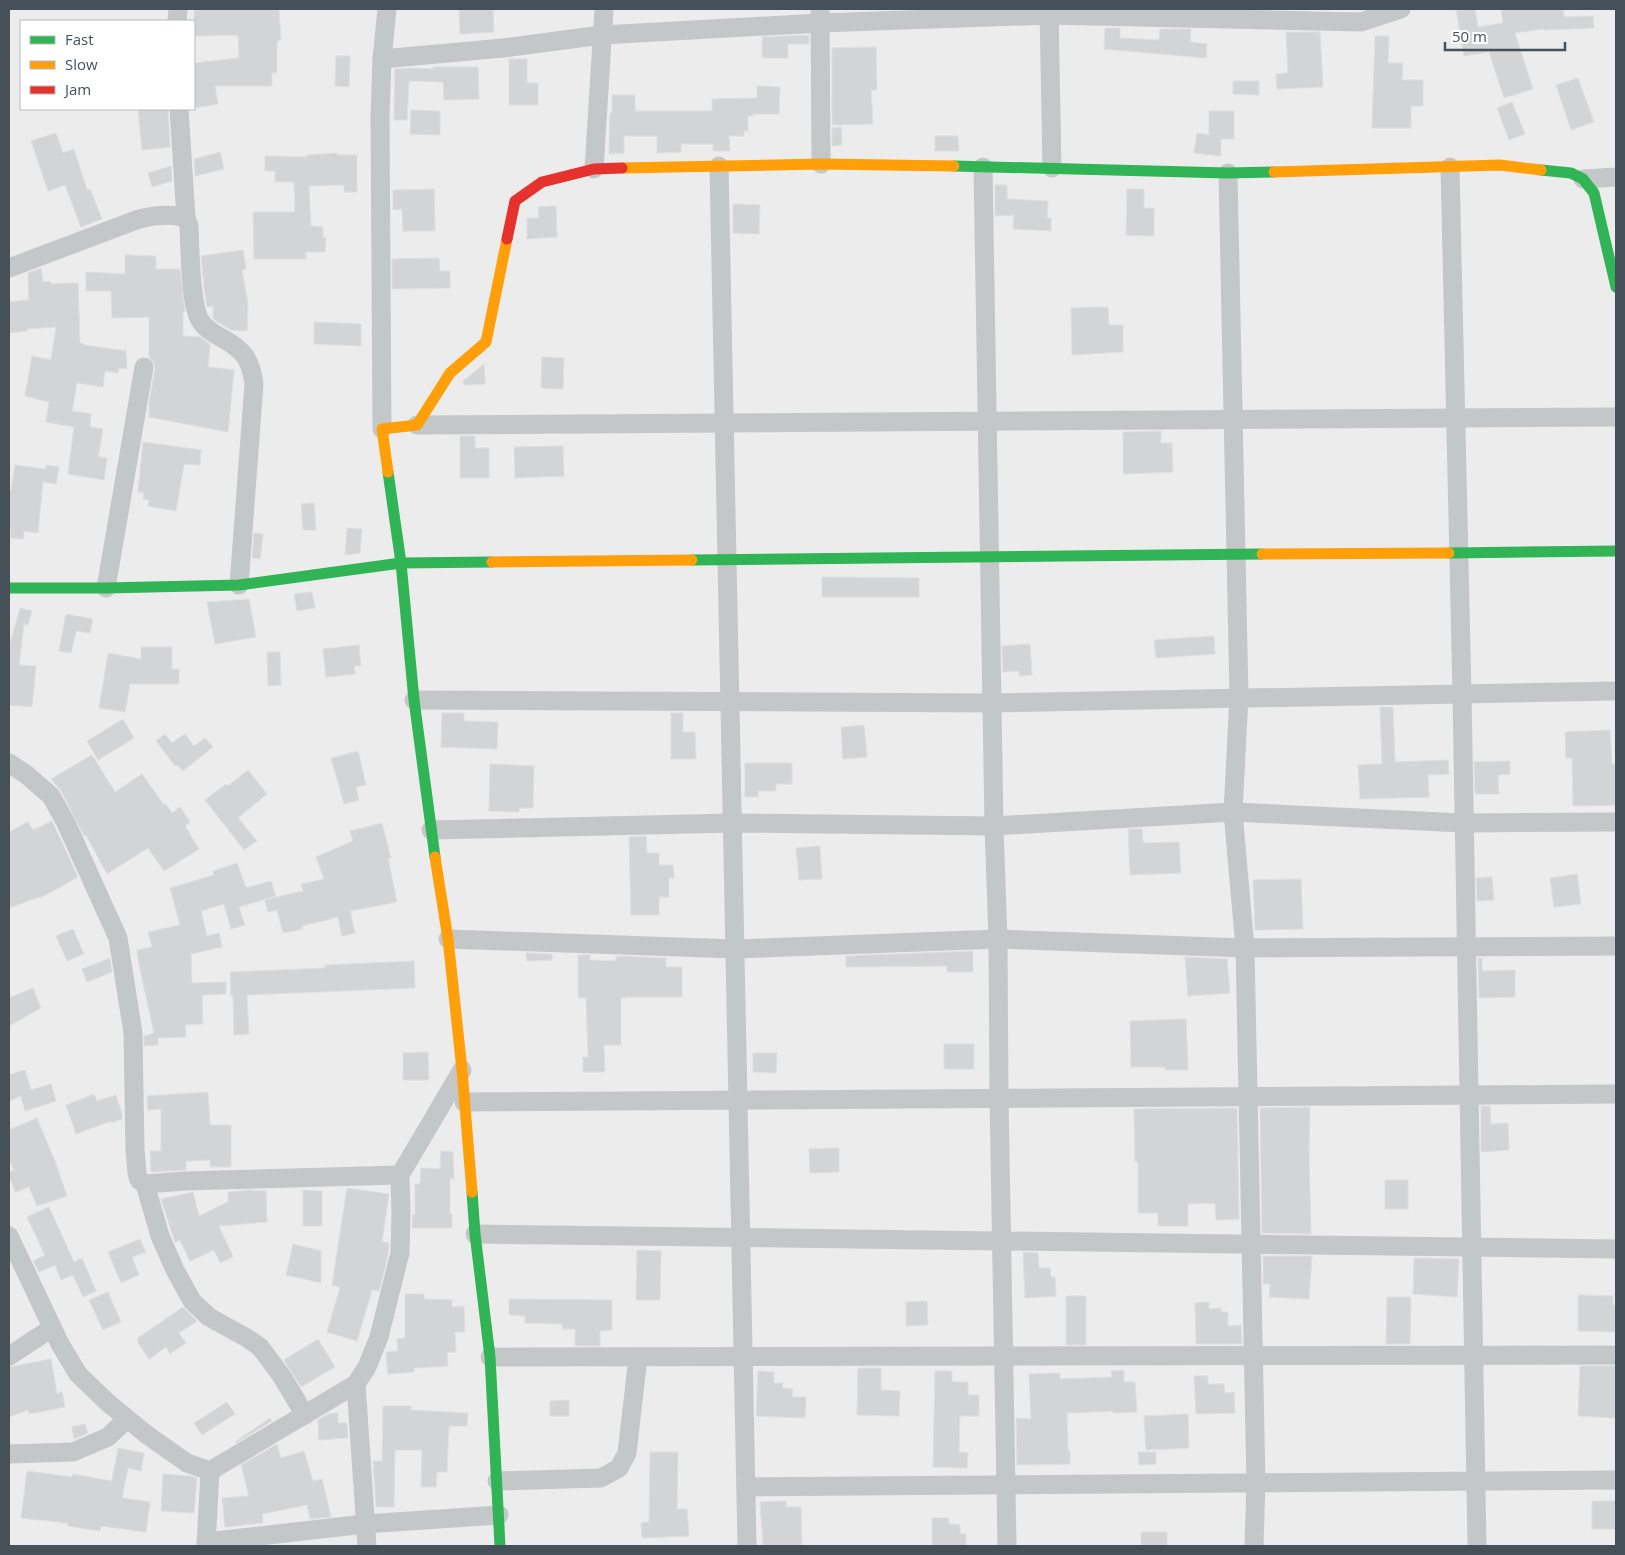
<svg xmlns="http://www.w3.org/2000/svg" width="1625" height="1555" font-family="'Open Sans',sans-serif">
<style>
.building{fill:#d3d4d5;stroke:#dededf}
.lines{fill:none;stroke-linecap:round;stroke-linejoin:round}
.street{stroke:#c4c7c8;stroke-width:19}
.fast{stroke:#30b455;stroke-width:11}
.slow{stroke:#ff9f0a;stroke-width:11}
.jam{stroke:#e5322d;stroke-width:11}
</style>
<rect width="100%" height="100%" fill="#edecec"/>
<g class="building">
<path d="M194,9h85l2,31 -4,1v32h-5v13h-57l3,18 -24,4v-45l45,-5 -1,-23 -44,1z"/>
<path d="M459,9h34l1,23 -34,2z"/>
<path d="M1456,9h19l3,18 25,-4 -2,-14h62l1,8 29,-1 1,12 -50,2v-1l-29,4 18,56 -29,9 -15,-46 -25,4z"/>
<path d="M1105,28h15v10l39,2 1,-11h31l-1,13 17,2 -1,14 -102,-9z"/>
<path d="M1286,32h34l3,55 -46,2 -1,-15 12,-1z"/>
<path d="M809,35v9h-21v14h-26v-21z"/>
<path d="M1375,36h14l-1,27h15l-1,17h21v26h-12v22h-39z"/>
<path d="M876,47l1,43h-6l2,34 -41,1v-77z"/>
<path d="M336,56h14l-1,31 -14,-1z"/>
<path d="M509,59h18v24h11v22h-29z"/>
<path d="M433,67h45l1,32 -35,1 -1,-18 -34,-1 -2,39h-13l1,-51 15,-1 23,1z"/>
<path d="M1578,78l16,44 -23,8 -15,-45z"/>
<path d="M1233,81h26v14l-26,-1z"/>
<path d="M757,86l23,1 -1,27h-26v2h-5v15h-4v5h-15l1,15h-17v-7h-32v8l-24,1v-17h-33v17l-15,1 1,-41h2v-18h23v16h77v-12l45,-1z"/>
<path d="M1512,102l13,32 -16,6 -12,-32z"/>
<path d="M138,109h30l2,38 -28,3z"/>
<path d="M411,110l29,1v24l-30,-1z"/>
<path d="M1209,111h25v28h-13v17l-27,-3 3,-20 12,2z"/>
<path d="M841,127l1,18 -10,1v-18z"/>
<path d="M56,133l7,20 11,-4 13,41 3,-1 12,30 -21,8 -16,-42 -17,6 -17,-50z"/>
<path d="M935,136h23l1,15h-24z"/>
<path d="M220,152l4,17 -29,7 -1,-17z"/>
<path d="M337,153v2h20v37h-13v-7l-35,1 2,40 12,1v11h3l-1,14h-19v7h-52l-1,-47h42l-1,-30h-19v-11h-10v-15l42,1v-2z"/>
<path d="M171,166l1,15 -20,6 -4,-14z"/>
<path d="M995,185h12v14l41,2 -1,17h4v13l-38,-2 1,-14 -19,1z"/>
<path d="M434,189l1,42h-32l-1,-22 -9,1v-20z"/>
<path d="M1127,189h17v19h10v28l-28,-1z"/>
<path d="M733,204l27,1 -1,29 -26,-1z"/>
<path d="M556,206l1,31 -30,2v-21h12l-1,-11z"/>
<path d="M243,250l3,19 -4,1 6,35 -1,26 -16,-1 -18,-11v-13l-6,1 -3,-20 -3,-31z"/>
<path d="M125,255l31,1v13h24l5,42 -2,1v24l17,1 10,7 -2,23 26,3 -6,62 -79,-15v-14l6,-35 -1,-5 -5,-6v-40l-37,1 -1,-27h-25v-19l39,2z"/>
<path d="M439,258l1,13h10v17l-58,1v-30z"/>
<path d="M41,268l2,14 7,-1 1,3 27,-1 2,60 4,1v1l42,6 1,18 -8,-1 -1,5 -13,-2 -2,16 -26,-4 -5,28 19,3 -1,13 13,2 -5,28 9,1 -3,22 -36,-6 6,-47 -28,-5 3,-20 -24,-6 7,-40 19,4 5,-33 -29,2v2l-18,2v-31l20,-2 -1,-27z"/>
<path d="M1108,307l1,18h14v27l-51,3 -1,-47z"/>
<path d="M314,322l47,2v22l-47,-2z"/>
<path d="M542,357l22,1 -1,31 -22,-1z"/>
<path d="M484,364l1,20 -21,1 -1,-4z"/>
<path d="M1161,431v12h11l1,29 -50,2v-42z"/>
<path d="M460,436h15v12h14v30h-29z"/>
<path d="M143,442l58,8 -1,15 -16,-1 -8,47 -28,-5 1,-6 -6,-1 1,-6 -6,-1z"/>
<path d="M563,446l1,30 -49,2 -1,-31z"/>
<path d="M15,465l31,4v-4l13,2 -3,17 -13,-2 -5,51 -14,-2 -1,8 -13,-1 1,-9 -2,-1v-39l2,1z"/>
<path d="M314,503l2,27h-13l-2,-26z"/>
<path d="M347,528l15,1 -2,24 -15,2z"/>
<path d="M254,533l9,1 -3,25 -8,-1z"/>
<path d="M822,577l97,1v19h-97z"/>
<path d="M312,592l3,16 -18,3 -3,-17z"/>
<path d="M249,599l7,38 -41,7 -8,-42z"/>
<path d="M20,608l12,3 -4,14 -4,-1 -5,41 17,1 -4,41 -23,-2v-58z"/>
<path d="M66,614l27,5 -3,14 -14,-2 -5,22 -12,-2z"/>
<path d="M1214,636l1,18 -59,4 -2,-18z"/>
<path d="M1030,644l2,31 -13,1v-5l-16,1 -1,-26z"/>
<path d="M359,645l2,21h-7l1,8 -29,3 -3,-28z"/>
<path d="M141,647h31v22h7v15h-49l-5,28 -26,-4 9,-55 33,6z"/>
<path d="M267,652h13l1,33 -13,1z"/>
<path d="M1380,707h13l2,55 53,-2 1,14 -21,1 1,22 -69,2 -2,-34 24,-1z"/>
<path d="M442,713h22v8l34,1 -1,27 -56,-2z"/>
<path d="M671,713h12v19h12l1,27h-25z"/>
<path d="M123,719l11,19 -36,22 -11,-19z"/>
<path d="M864,725l3,32 -24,2 -2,-32z"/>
<path d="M1610,730l2,34h4v41l-43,1 -1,-48h-6l-1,-26z"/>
<path d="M165,734l7,9 13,-9 9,12 11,-8 8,9 -30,24 -6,-6 -2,1 -19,-25z"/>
<path d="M358,751l8,34 -10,2 3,13 -15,4 -13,-46z"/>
<path d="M92,755l23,37 27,-18 22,31 2,-1 6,9 8,-6 10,15 -5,4 14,23 -35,22 -16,-23 -41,26 -21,-39 -2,1 -23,-45 -10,-12z"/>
<path d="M1510,761v13l-12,1 1,19h-24l-1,-32z"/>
<path d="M745,763h47v21h-16v7h-18v6h-13z"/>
<path d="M490,764l44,2 -1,42h-14v4l-30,-1z"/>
<path d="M248,770l19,24 -29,24 19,23 -13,9 -39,-50 21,-16 2,2z"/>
<path d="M52,821l26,56 -38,21 -1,-1 -30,11v-76l19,-10 5,8z"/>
<path d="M382,823l9,35h-3l9,44 -47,9 5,22 -13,3 -4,-19 -36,9 1,3 -20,4 -6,-23 -9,2 -3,-12 38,-9 -2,-7 23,-5 -8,-22 37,-16 -3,-10z"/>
<path d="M1128,829h14l1,14 36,-1 2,31 -51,2z"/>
<path d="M646,836l1,17h12v12h14l1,13h-5v19h-10v18h-28l-2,-78z"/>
<path d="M820,846l2,33 -23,1 -3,-32z"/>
<path d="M237,863l9,25 25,-7 5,15 -37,11 6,18 -14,4 -7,-25 -23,7 6,25 12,-3 3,14 -31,7 1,29 34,-1v12l-24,1 1,29 -18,1 1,12 -28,1v7l-14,1v-10l10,-3 -15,-68 -2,-15 15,-3 -4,-15 32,-7 -10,-37 44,-13 -1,-4z"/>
<path d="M1577,874l4,30 -27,3 -4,-29z"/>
<path d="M1492,877l2,23 -17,1 -1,-23z"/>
<path d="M1301,879l2,50 -48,1 -2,-50z"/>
<path d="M73,929l11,25 -17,7 -11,-25z"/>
<path d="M973,951v21h-26v-6l-101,1v-11z"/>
<path d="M526,953l26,1v6l-25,1z"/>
<path d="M578,955h12v5l26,1v-5l50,2v9h16v30h-56v1h-5v47h-17l1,27h-22v-15h5l-2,-59h-8z"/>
<path d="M1185,957l42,2 3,34 -42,3z"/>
<path d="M110,958l2,14 -25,10 -5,-13z"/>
<path d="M1478,958h4v13l33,-1v27l-36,1z"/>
<path d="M414,961l1,27 -168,7 2,39 -15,1 -1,-40 -2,1 -1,-24 95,-4v-3z"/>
<path d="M33,988l8,20 -32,18v-28z"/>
<path d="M1186,1019l2,51h-23v-3h-34l-1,-46z"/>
<rect x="944" y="1044" width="30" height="25"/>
<path d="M428,1052l1,28h-26v-27z"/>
<path d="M753,1053h24l-1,20 -23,-1z"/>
<path d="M25,1070l6,20 20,-6 5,17 -31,10 -4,-15 -12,5v-26z"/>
<path d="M208,1092l2,33h21v42h-21v-7l-24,1v9l-35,2 -1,-21h11v-42l-13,1 -1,-14z"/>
<path d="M94,1094l3,7 19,-6 6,19v5l-11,4v-2l-35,13 -10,-29z"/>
<path d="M1481,1106h9l1,18 17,-1 1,27 -28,2z"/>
<path d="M1310,1107l-1,45 2,82 -49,-1 -2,-125z"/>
<path d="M1237,1108l2,111 -23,1 -1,-17 -27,1v22h-30v-13h-20v-51h-3l-1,-53z"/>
<path d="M37,1118l19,46 11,32 -30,10 -8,-19 -14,5 -6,-17v-3l5,-2 -5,-11v-29z"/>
<path d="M839,1148v24l-29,1 -1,-24z"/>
<path d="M441,1151l12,1 1,27 -4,-1v36h2v14h-40l1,-14h2v-30h5l1,-16 19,1z"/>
<rect x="1385" y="1180" width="23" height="29"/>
<path d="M347,1188l42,6 -7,48 7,1v5l-5,25 -5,18 -7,-1 -15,51 -30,-9 13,-45 -8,-2z"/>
<path d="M250,1190l16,1 1,31 -48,4 14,31 -13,6 -6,-13 -24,11 -10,-21 -5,2 -14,-43 32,-7 6,24 29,-14v-10z"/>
<path d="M303,1190l19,1v35h-19z"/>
<path d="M49,1207l25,55 8,-4 14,33 -13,6 -10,-22 -12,5 -6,-15 -16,7 -6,-11 12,-6 -18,-38z"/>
<path d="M140,1239l6,13 -14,5 7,18 -18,8 -13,-31z"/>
<path d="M293,1244l28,7v32l-35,-8z"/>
<path d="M637,1250l24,1 -1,49h-24z"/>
<path d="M1023,1252l15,1 1,15h11l1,9h4l1,19 -31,2z"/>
<path d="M1263,1256h49l-3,43 -40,-2 1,-13h-7z"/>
<path d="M1414,1258l45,1 -2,38 -44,-3z"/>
<path d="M108,1292l13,30 -18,8 -14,-30z"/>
<path d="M405,1294h19v5l28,1v7l12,-1 1,26h-10l1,20h-9l1,14 -34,2v4l-26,2 -2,-22 12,-1 -1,-12 8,-1z"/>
<path d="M1578,1295l35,1v9h3v27l-38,-1z"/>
<rect x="1066" y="1296" width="20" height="49"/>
<path d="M1387,1297h24l-1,47h-24z"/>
<path d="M509,1299l103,1v30l-12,1v15h-25v-17h-12l-1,-5 -37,-1v-7l-16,-1z"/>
<path d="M927,1301l1,24 -22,1v-24z"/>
<path d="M1209,1302v7l12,-1v4h7v14l13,-1 1,19h-46l-1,-41z"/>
<path d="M183,1307l14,14 -18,12 7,10 -16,11 -4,-7 -17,12 -11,-16v-5z"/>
<path d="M318,1339l17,28 -34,20 -17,-27z"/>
<path d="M51,1359l6,35 5,-2 3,15 -36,7 -1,-4 -19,7v-50z"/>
<path d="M1580,1366h36v52l-38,-2z"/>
<path d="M858,1368h23v22l19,1 -1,25 -42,-1z"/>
<path d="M1124,1370v12h11l2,30 -24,1v-2l-46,2 1,37h2v14l-53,1 -1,-47 15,1 -2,-45 31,-1v6l52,-2 -1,-6z"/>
<path d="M758,1371l16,1v11h9l-1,5 11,1 -1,8h14l-1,21 -49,-2z"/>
<path d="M935,1371h17v11h16v13h11v21h-19l-1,36 9,1 -1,15 -34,-1z"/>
<path d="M1194,1376h14v8h16l1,9 9,-1 1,21 -39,1z"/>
<path d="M569,1400v16h-19v-15z"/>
<path d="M227,1402l8,12 -33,21 -8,-12z"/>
<path d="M383,1406h28v4l57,3 -1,13h-18l-2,46h-10l-1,15h-15l1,-37h-27l-1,57h-18l-3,-46h9z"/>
<path d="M338,1413v10h9l1,15 -29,2 -1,-20 10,-6z"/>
<path d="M1188,1414l1,34 -43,2 -2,-34z"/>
<path d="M270,1418l2,3 -36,22 -1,-1z"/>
<path d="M85,1424l3,9 -14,6 -2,-12z"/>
<path d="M277,1444l4,14 23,-7 9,30 9,-2 9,38 -21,2 -3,-14 -45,9 1,9 -38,4 -3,-29 27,-2 -8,-31z"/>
<path d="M118,1448l26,5 -3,18 -13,-3 -6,30 28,4 -4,30 -45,-6 -1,5 -32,-5v-3l-47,-5 6,-47 45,6 1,-3 39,7z"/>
<path d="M650,1452h28l-1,57h10l2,27 -47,2 -1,-15 8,-1z"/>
<path d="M1138,1452h18v12l-17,1z"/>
<path d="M163,1474l27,2 7,2 -3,35 -33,-2z"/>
<path d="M786,1501v6h15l1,39h-39l-3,-44z"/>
<rect x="1592" y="1501" width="24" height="28"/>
<path d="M932,1518h17v6l11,1v9h6v12h-34z"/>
<rect x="1141" y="1532" width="26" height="14"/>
</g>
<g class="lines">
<g class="street">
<path d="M820,9l1,155"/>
<path d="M1049,9l3,159"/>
<path d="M177,21l1,-12"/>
<path d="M382,59l121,-11 99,-13 218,-12 229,-8 312,7 40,-13"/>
<path d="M179,109l7,109"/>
<path d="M719,166l28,1380"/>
<path d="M983,167l11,659 4,113 1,159 8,448"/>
<path d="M1450,167l12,527 15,852"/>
<path d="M594,169l10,-160"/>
<path d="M1228,173l11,524 -6,115 12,136 11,535 -2,63"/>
<path d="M1583,179l33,-2"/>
<path d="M9,268l130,-49c16,-4 31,-6 47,-1l3,8c1,21 1,78 11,94 4,8 13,13 20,17 23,12 31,22 34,47l-15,201"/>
<path d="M417,425l1199,-8"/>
<path d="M382,429l-2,-312 2,-58 5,-50"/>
<path d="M106,588l38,-221"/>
<path d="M414,700l578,3 624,-12"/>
<path d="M9,763l18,12 24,21 15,27 52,115 15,95 2,116 2,24 2,7 6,4 41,-3 214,-6"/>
<path d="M431,830l301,-7 262,3 239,-14 230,11 153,-1"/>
<path d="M448,939l287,10 263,-10 247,9 371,-2"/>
<path d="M464,1102l1152,-8"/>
<path d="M145,1184l15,52 15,34 17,31 17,16 38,21 13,9 21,28 24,40"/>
<path d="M475,1234l1141,15"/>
<path d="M9,1236l51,108 18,30 29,28 39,32 41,29 23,8 146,-87"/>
<path d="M9,1356l43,-28"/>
<path d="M490,1357l1126,-2"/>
<path d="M9,1454l64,-2 35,-15 19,-18"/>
<path d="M497,1481l104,-3 18,-10 8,-15 11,-96"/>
<path d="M746,1487l870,-7"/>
<path d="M206,1542l159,-18 134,-9"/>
<path d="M206,1546l4,-75"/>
<path d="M367,1546l-11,-162 11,-17 12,-30 21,-84 1,-40 -1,-38 62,-105"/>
</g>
<g class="fast">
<path d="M954,166l274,7 46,-1"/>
<path d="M1541,170l30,3 12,6 11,14 22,94"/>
<path d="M388,472l13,91 13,137 21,157"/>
<path d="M1449,553l167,-2"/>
<path d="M692,560l570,-6"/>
<path d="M9,588h97l133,-3 162,-22 91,-1"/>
<path d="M472,1192l3,42 15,123 10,189"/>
</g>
<g class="slow">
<path d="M622,168l199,-4 133,2"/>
<path d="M1274,172l226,-7 41,5"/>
<path d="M388,472l-6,-43 35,-4 33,-52 36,-31 21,-103"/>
<path d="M1262,554l187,-1"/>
<path d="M492,562l200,-2"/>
<path d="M435,857l13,82 14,131 10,122"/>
</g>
<path class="jam" d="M507,239l8,-38 27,-19 52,-13 28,-1"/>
</g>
<rect width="1625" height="1555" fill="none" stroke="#455058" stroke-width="20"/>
<rect x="20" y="20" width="175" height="90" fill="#ffffff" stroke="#b5b9bc"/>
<rect x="30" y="36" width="25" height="8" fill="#30b455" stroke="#b5b9bc"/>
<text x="65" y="45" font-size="15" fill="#455058">Fast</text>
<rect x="30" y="61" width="25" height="8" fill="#ff9f0a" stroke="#b5b9bc"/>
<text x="65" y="70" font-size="15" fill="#455058">Slow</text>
<rect x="30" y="86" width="25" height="8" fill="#e5322d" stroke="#b5b9bc"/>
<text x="65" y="95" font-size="15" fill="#455058">Jam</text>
<path d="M1445 42v8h120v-8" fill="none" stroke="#455058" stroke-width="2.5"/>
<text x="1452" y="42" font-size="15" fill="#455058" stroke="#ffffff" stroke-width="4" paint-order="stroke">50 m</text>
</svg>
